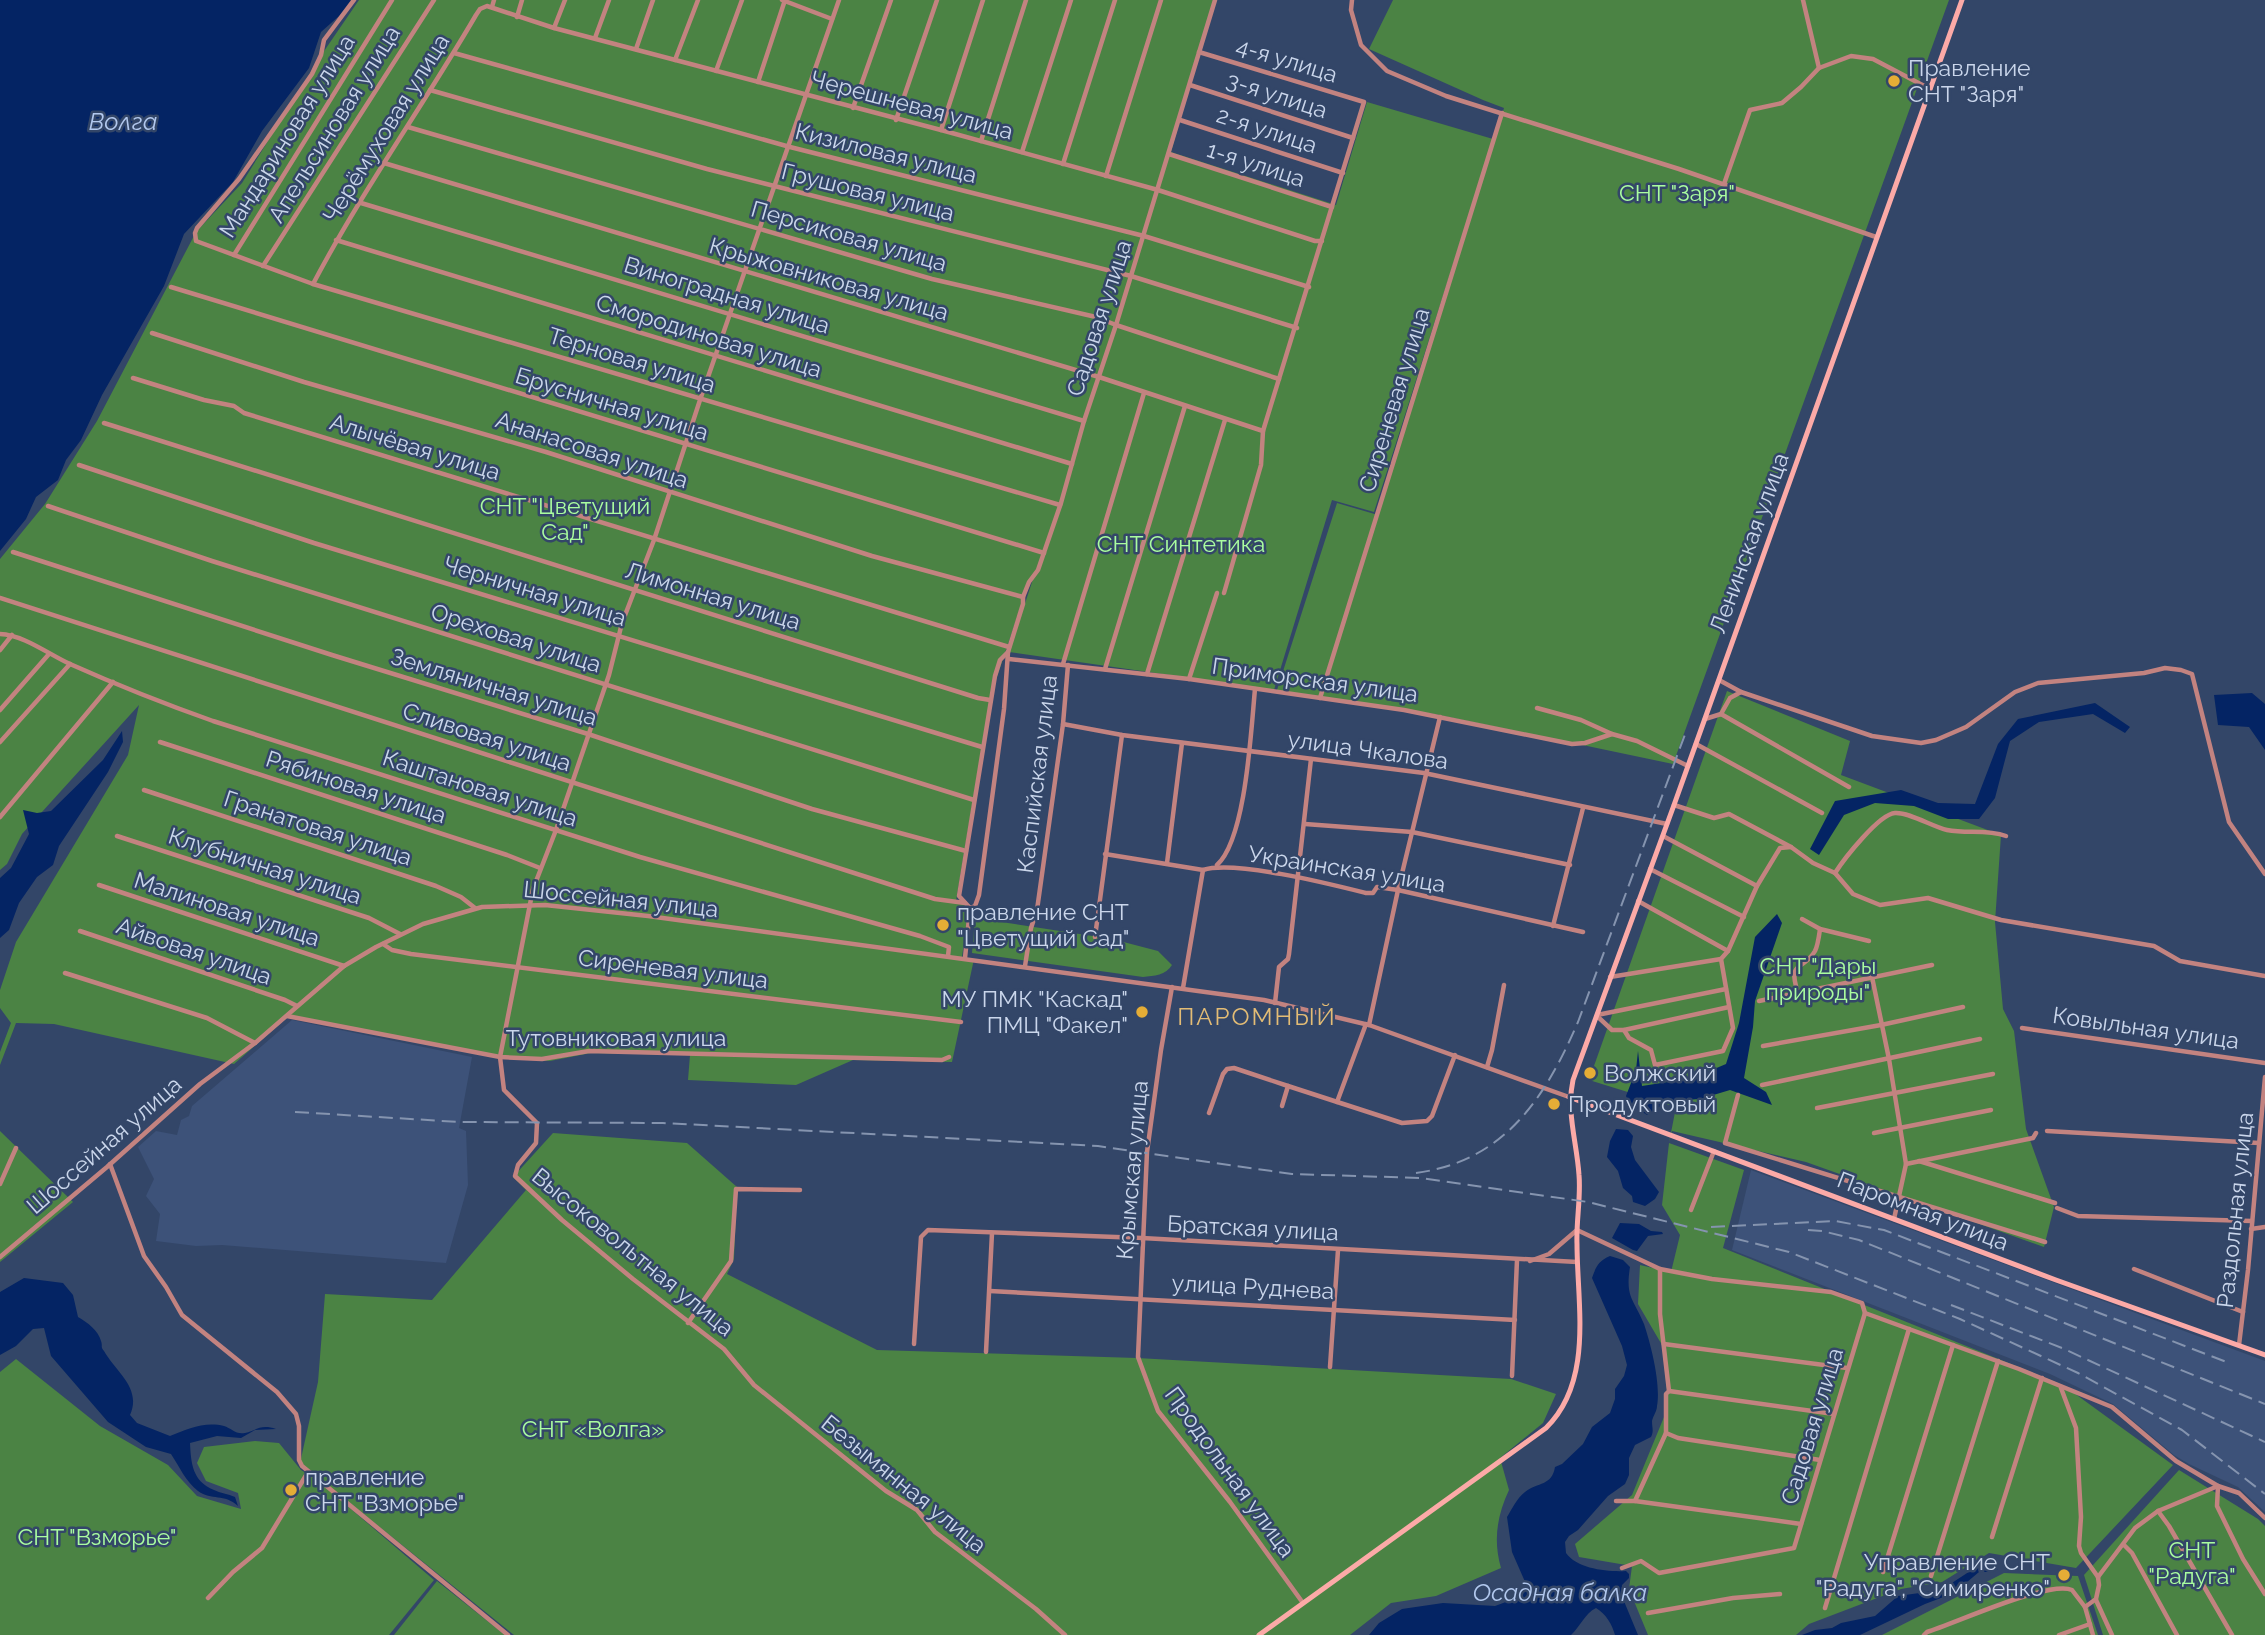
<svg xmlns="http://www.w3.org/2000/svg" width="2265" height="1635" font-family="Raleway,sans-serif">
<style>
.built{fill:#3d5279}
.green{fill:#4b8344}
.water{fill:#042464}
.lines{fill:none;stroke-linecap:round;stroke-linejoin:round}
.street{stroke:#c38380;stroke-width:4.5}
.secondary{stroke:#fcaaa7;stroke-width:5}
.rail{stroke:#8594af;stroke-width:2;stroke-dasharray:14 7;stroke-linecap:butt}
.poi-dot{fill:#e5ad36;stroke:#334668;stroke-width:2.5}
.labels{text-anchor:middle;stroke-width:5;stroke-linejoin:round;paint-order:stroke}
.street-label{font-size:23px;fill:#cad6eb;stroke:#334668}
.poi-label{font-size:23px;fill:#cad6eb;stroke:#334668;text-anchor:start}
.park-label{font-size:23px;fill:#aafd9f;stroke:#334668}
.water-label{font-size:24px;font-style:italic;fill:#b2c8ee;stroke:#334668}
.neighbourhood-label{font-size:24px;letter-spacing:2px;fill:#e3bc75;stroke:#334668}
</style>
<rect width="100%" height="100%" fill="#334668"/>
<g class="built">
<path d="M292,1020l180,37 -13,71 7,3 2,54 -22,78 -224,-18 -26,1 -40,-5 4,-27 -14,-18 8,-17 -16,-32 18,-16 21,4 4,-15 8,-4 3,-10z"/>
<path d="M1751,1170l514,191v151l-27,-25 -49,-23 -15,-9 -61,-51 -63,-30 -318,-124z"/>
</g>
<g class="green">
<path d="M359,0h855l-43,152 165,53 31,-103 126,37 -119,373 -42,-12 -58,190 -265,-38 26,-79 -15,35 -30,90 -34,203 13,4 -7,52 12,2 -22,103 -99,-2 -57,25 -108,-5 2,-25 -99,-2 -41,8 -51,-3 -209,-43 -56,49 -180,-40 -38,-1 -16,42v-13l11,-29 -11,-15v-18l16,-48 112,-187 11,-50 -117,129 -15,30 -7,6v-311l45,-55 52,-83 99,-189 46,-49 78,-126z"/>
<path d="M1393,0h556l-276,764 -239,-50 -157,-24 60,-187 41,12 126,-407 -21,-8 -114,-51z"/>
<path d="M1727,691l123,50 -9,34 160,60 -6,87 8,87 11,22 12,98 28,78 -10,40 -238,-85 -134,-31 -3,12 75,27 -21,78 340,137 110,80 -97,103 -87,-15 -47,29 -41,7 -92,35 -13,11h-148l-19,-46 3,-23 -53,-9 -4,-13 57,-49 32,-78 3,-27 -5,-45 -24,-41 2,-39 31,7 9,-37 -18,-30 7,-62 7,-36 -87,-27z"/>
<path d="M975,918l137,21 46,12 14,14c-6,10 -18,11 -29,12l-171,-24z"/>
<path d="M0,1131l73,71 -73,60z"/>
<path d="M553,1133l134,10 50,44 -3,72 -7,15 150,76 260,8 374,21 45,15 -13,29 -43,35 9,32c-12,26 -16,50 -8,78l-65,28 -45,7 -41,32h-836l-214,-172 18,-81 7,-88 107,6 94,-110 -13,-13z"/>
<path d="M16,1359l84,67 68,39 29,31 44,13 -3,-16 -32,-12 -9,-18 7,-16 51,-6 24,2 22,27 16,10 117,100 -45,55h-389v-263z"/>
<path d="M2179,1470l79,49 7,7v109h-162l-19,-60z"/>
<path d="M2004,1573l74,3 20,59h-216z"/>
<path d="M437,1581l68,54h-111z"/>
</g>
<g class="water">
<path d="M0,0h351l-12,16 -18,16 -12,36 -47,63 -29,51 -49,52 -20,52 -62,109 -21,45 -15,20 -8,20 -22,17 -10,22 -26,32z"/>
<path d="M2252,693l13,11v46l-16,-23 -31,-2 -4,-30z"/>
<path d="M2095,703l35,24 -5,6 -32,-19 -54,8 -29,19 -15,57 -16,21h-31l-34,-13 -39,-3 -31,12 -25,40 -9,-6 25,-48 66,-11 37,13 37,1 23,-60 20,-25z"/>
<path d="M122,731l1,11 -15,30 -49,74 -6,19 -16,12 -18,26 -10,27 -9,8v-60l11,-10 18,-34 -6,-24 14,3 14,-2 52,-51z"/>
<path d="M1777,914l5,9 -27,78 -2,26 -9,51 22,14 6,13 -42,-15 -30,9 -32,2 -21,14 -18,-12 -3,-7 10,-26 2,-19 4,35 51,-8 33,-14 13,-41 16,-86z"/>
<path d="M1616,1129l12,1 5,6 -2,11 4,13 24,32 -4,7 -10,7 -12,-4 -1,-6 -9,-8 -5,-17 -11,-14 3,-16z"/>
<path d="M1620,1223l19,1 12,7 11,1 1,2 -15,2 -11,15 -4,-1 -21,-12z"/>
<path d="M1610,1256l13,4 7,7c-5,31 4,32 14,57 7,21 17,60 13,82 0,5 -4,10 -5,15 0,7 2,10 -1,16l-16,8 -6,13v17l-4,9 -17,12 -30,34 -9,6 -4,6 1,11c11,16 42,19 60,18l3,3v4l-7,7 -1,9 17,41h-23c-3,-11 -9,-21 -19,-27 -11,5 -16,19 -25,27h-202l10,-12 23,-14 41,-6 52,3 27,-10 4,-12 -14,-32 -5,-35c5,-8 10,-19 18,-25 13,-10 27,-6 30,-25l7,-3 21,-20 9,-17 18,-14 5,-14v-10l9,-13 3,-11 -5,-19 -30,-68c4,-11 6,-17 18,-22z"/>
<path d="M24,1278l39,5 10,12 5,22c10,6 20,13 23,24 2,6 -1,5 3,10 12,21 38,37 26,64l7,8 33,13c17,-7 35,-15 54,-10 7,2 12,9 21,7 12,-3 16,-9 31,-4l-21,1 -14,8 -24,-2 -27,7c1,20 2,38 24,47 6,3 14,4 21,7l3,9c-14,-13 -26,-5 -40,-15 -12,-9 -19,-25 -27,-37l-25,-7 -38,-25 -57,-66 -7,-28 -11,1 -17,17 -16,9v-63z"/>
<path d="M1981,1564l17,5 -8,3h-11l-25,21 -29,11 -65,31h-58l13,-5 17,-2 9,-5 34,-7 23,-20 43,-6z"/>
</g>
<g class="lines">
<g class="street">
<path d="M354,0l-30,40 -3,15 -9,19 -73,105 -42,49 -2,5 1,8 117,43 747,221"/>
<path d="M782,0l50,19"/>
<path d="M839,0l-139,400 -46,140 -32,83 -13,52 -53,155 -23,59 -33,168 4,33 33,33 -1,20 -18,22 -3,11 47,44 71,59 91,70 30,36 132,106 31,19 18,22 101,77 29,26"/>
<path d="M1352,0l-1,10 10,35 26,26 59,25 233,73 197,68"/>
<path d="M1803,0l16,68"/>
<path d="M492,7l2,-7"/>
<path d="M517,17l5,-17"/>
<path d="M554,28l11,-28"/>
<path d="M595,38l14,-38"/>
<path d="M636,49l17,-49"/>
<path d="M1199,52l165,50 -101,329 -2,34 -37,128"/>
<path d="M454,53l336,94 354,89 165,51"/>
<path d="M675,60l23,-60"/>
<path d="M716,71l26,-71"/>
<path d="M758,82l27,-82"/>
<path d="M1190,85l163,53"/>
<path d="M430,90l277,79 424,107 166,52"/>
<path d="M853,108l38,-108"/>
<path d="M896,120l41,-120"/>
<path d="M1180,120l163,53"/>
<path d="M408,127l524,152 164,38 20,8 163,54"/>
<path d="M941,130l42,-130"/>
<path d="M981,141l45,-141"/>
<path d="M1022,152l49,-152"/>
<path d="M1169,154l163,53"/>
<path d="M384,163l715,214 164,54"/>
<path d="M1063,164l52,-164"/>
<path d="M1106,176l55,-176"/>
<path d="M1724,184l26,-74 32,-7 19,-16 18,-19 32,-12 22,3 57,30"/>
<path d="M361,203l723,218"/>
<path d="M336,240l736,224"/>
<path d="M234,255l158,-255"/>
<path d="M263,266l171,-266"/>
<path d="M313,284c49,-93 110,-178 163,-269l4,-6 7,-3 67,22 387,102 217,60 157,51h7"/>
<path d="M171,287l873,266"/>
<path d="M152,333l152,49 242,70 326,104 151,41"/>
<path d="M133,378l71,22 30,6 10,7 765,234"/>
<path d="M104,423l874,275 12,2"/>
<path d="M79,465l235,78 668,204"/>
<path d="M48,506l164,55 762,239"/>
<path d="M13,552l319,103 256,79 224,75 154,42"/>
<path d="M0,598l935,301 30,4"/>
<path d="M0,634c24,1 48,20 70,30 47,21 95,40 143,57l427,136 280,79 29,11 -1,9"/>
<path d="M0,650l12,-15"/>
<path d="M1009,659l180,20 215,31 168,34 13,-1 27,-9"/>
<path d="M1063,664l81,-271"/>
<path d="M1105,669l80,-263"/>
<path d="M1147,674l78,-254"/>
<path d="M1189,679l28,-86"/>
<path d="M1719,680l22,12 -11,6 -9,16"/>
<path d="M1741,692l131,44 49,7 15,-3 30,-13 49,-35 23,-9 106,-10 21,-5 16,2 11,4 37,148 36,52"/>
<path d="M1320,698l182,-585"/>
<path d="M1537,708l44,12 31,14 25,7 51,25"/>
<path d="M0,710l49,-56"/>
<path d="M1705,719l16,-5 128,73"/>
<path d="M1063,724l59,11 302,38 243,51"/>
<path d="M0,742l70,-78"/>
<path d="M160,742l347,113 33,13"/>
<path d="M1696,744l126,69"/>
<path d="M144,790l292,96 25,11 14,11"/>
<path d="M1674,805l40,13 15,-4 62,33 22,16 22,10 18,21 27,11 48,-7 73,22 153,26 26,15 85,15"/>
<path d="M0,817l113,-135"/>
<path d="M1305,824l107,8 158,33"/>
<path d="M117,836l252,82 31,16"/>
<path d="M1663,836l94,50"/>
<path d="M1105,854l98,16c32,-10 127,14 163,23h7l4,-6 21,3 185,42"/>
<path d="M1167,863l15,-120"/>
<path d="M1217,865c29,-26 34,-135 38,-176"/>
<path d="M1650,869l94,48"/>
<path d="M1835,873c9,-14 44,-59 60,-60 14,-1 38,14 52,17 20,4 39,-1 59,6"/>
<path d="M99,885l245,81"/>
<path d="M1638,901l90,50"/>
<path d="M970,908l5,-2 4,-11 25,-186 4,-57 15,-48v-7l6,-15 9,-12 23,-67 23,-82 32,-96 99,-325"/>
<path d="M1802,919l18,10"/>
<path d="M1553,926l30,-118"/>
<path d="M80,931l205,69 12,6"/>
<path d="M1095,937l27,-202"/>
<path d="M383,944l9,6 19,4 550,68"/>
<path d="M965,958l5,-50 -11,-12 36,-220 5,-16 8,-8"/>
<path d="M1025,966l6,-38 6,-18 26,-186 5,-59"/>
<path d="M65,973l142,45 48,25"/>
<path d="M1610,977l111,-18"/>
<path d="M1872,977l17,82 17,105 -12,55"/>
<path d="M1172,987l-11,63 -14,102 -9,205 20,54 72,91 73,101"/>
<path d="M1183,988l20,-118"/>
<path d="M1798,993c-11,-34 5,-21 17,-42 3,-6 4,-15 5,-22l49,12"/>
<path d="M1759,1001l173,-36"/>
<path d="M1275,1003l4,-36 9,-8 1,-5 22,-195"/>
<path d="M1597,1015l129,-26"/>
<path d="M287,1016l213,41 42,2 47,-8 353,9 7,-3"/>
<path d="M1597,1016l15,14h12l105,-23"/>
<path d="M1369,1025l29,-135 42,-173"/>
<path d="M2022,1028l243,35"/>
<path d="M1624,1030l5,8 22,12 4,15 68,-14 10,-23 -12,-69 7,-8 29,-65 23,-38 11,-1"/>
<path d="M1763,1046l118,-21 82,-18"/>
<path d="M1487,1067l5,-17 12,-65"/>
<path d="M1762,1085l218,-46"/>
<path d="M1738,1095l-13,48 320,99"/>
<path d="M1337,1102l29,-78"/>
<path d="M1282,1106l6,-20 114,37 25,-2 5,-5 23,-61"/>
<path d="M1817,1108l176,-34"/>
<path d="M1209,1113l14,-39 4,-5 7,-1 54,18"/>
<path d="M2047,1131l212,12"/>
<path d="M1874,1133l117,-23"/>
<path d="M1919,1161l136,42"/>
<path d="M110,1164l34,92 22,31 16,28 95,77 19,22 3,12v34l3,6 206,169"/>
<path d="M1906,1164l127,-26 3,-5"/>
<path d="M0,1184l16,-36"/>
<path d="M2057,1208l21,8 174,5"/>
<path d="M1691,1210l23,-59"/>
<path d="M2251,1229l14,-2"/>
<path d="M0,1257l107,-90 93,-83 55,-41 89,-77 32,-19 47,-23 59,-17 63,-2 103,11 616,84 105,25 200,72"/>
<path d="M1530,1261l19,-7 28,-24 83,39 52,10 119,13 31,11 3,10 154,56 93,38 64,54 42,25 -1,20 26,53 22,35"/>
<path d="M2134,1269l109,43"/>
<path d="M990,1291l525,29"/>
<path d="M688,1323l43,-62 5,-72 64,1"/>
<path d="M914,1344l7,-107 7,-7 214,8 435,24"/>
<path d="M1664,1344l183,24"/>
<path d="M2239,1345l9,-75 17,-193"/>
<path d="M986,1352l6,-119"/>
<path d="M1330,1367l8,-117"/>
<path d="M1512,1376l5,-116"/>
<path d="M2061,1388l15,40 5,89 -2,29 2,7 17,24"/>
<path d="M1669,1391l165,23"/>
<path d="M1666,1433l12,5 142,22"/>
<path d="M1616,1501h19l166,23"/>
<path d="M1635,1501l31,-68v-39l3,-3 -9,-77v-45"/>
<path d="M2158,1511l11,15 63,109"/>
<path d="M1992,1537l50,-159"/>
<path d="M2124,1545l8,8 45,82"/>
<path d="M1622,1568l19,-7 18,12 135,-25 71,-235"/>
<path d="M1883,1572l70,-227"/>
<path d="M1931,1576l67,-215"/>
<path d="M208,1598l25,-26 29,-24 46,-76"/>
<path d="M2096,1600l16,35"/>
<path d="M2085,1607l11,-8 3,-14 -1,-8 37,-49 23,-17 60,-25 21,7 26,25"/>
<path d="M1825,1608l84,-279"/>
<path d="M1648,1613l85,-15 47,-4"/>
<path d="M1924,1635l3,-3c29,-9 122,-52 145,-42l13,17 8,28"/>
<path d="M2059,1635l31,-11"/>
</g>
<g class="secondary">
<path d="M1569,1097l487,183 209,75"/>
<path d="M1259,1635l287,-207c48,-47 31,-124 31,-184 -1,-23 4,-46 2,-69 -2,-32 -13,-63 -6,-95l101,-275 288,-805"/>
</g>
<g class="rail">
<path d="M295,1112l165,10 203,1 435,23 194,28 129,4 167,24 201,50 171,67 118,54 104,57 83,64"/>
<path d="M1416,1173c89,-12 129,-75 162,-151l109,-293"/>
<path d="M1711,1227l124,-6 49,9 345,133"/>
<path d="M1808,1230l14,1 37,9 406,164"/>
<path d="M1951,1305l111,43 203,94"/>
</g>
</g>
<g class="poi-dot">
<circle cx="1894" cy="81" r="7"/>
<circle cx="943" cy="925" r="7"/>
<circle cx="1142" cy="1012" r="7"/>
<circle cx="1590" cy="1073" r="7"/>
<circle cx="1554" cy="1104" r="7"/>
<circle cx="291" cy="1490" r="7"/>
<circle cx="2064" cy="1575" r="7"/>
</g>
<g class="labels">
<g class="street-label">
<text transform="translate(1287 60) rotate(17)" y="8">4-я улица</text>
<text transform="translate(1277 95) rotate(18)" y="8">3-я улица</text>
<text transform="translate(912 105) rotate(15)" y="8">Черешневая улица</text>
<text transform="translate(334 124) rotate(-58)" y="8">Апельсиновая улица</text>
<text transform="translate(386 128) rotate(-58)" y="8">Черёмуховая улица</text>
<text transform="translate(1267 130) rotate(18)" y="8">2-я улица</text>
<text transform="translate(287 136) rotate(-58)" y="8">Мандариновая улица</text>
<text transform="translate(886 153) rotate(14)" y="8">Кизиловая улица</text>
<text transform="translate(1256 164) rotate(18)" y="8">1-я улица</text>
<text transform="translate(868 192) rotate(14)" y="8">Грушовая улица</text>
<text transform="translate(849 236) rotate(16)" y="8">Персиковая улица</text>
<text transform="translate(829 279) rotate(16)" y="8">Крыжовниковая улица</text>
<text transform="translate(727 295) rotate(17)" y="8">Виноградная улица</text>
<text transform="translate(1099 318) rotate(-72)" y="8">Садовая улица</text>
<text transform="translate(709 336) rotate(17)" y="8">Смородиновая улица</text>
<text transform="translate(632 360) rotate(17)" y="8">Терновая улица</text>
<text transform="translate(1394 400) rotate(-73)" y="8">Сиреневая улица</text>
<text transform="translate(612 404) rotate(17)" y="8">Брусничная улица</text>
<text transform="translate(415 447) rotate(17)" y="8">Алычёвая улица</text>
<text transform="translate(592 450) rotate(18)" y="8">Ананасовая улица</text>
<text transform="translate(1749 543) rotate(-70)" y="8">Ленинская улица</text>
<text transform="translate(535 591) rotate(17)" y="8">Черничная улица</text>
<text transform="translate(713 596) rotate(17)" y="8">Лимонная улица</text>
<text transform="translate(516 638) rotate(18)" y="8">Ореховая улица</text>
<text transform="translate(1315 680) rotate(8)" y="8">Приморская улица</text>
<text transform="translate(494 687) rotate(17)" y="8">Земляничная улица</text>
<text transform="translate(487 737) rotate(18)" y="8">Сливовая улица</text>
<text transform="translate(1368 750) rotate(8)" y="8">улица Чкалова</text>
<text transform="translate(1037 774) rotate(-83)" y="8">Каспийская улица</text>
<text transform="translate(356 787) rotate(18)" y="8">Рябиновая улица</text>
<text transform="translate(480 788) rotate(18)" y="8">Каштановая улица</text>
<text transform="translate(318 828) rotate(18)" y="8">Гранатовая улица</text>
<text transform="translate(265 866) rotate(18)" y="8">Клубничная улица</text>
<text transform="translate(1347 869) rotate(9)" y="8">Украинская улица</text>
<text transform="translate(621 899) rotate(6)" y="8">Шоссейная улица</text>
<text transform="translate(227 909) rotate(18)" y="8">Малиновая улица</text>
<text transform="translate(194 951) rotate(19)" y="8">Айвовая улица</text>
<text transform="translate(673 969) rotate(7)" y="8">Сиреневая улица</text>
<text transform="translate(2146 1028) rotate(8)" y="8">Ковыльная улица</text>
<text x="616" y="1046">Тутовниковая улица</text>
<text transform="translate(104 1145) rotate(-41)" y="8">Шоссейная улица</text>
<text transform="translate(1132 1170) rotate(-85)" y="8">Крымская улица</text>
<text transform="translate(2235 1210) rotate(-84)" y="8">Раздольная улица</text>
<text transform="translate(1923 1211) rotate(21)" y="8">Паромная улица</text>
<text transform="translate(1253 1228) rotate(3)" y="8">Братская улица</text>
<text transform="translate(633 1252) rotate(39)" y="8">Высоковольтная улица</text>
<text transform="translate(1253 1287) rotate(3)" y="8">улица Руднева</text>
<text transform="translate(1812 1426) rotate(-73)" y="8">Садовая улица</text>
<text transform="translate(1230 1472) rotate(54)" y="8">Продольная улица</text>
<text transform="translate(904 1484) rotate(39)" y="8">Безымянная улица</text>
</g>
<g class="poi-label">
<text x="1908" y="76">Правление<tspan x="1908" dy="26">СНТ "Заря"</tspan></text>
<text x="957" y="920">правление СНТ<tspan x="957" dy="26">"Цветущий Сад"</tspan></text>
<text x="1128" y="1007" text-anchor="end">МУ ПМК "Каскад"<tspan x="1128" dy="26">ПМЦ "Факел"</tspan></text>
<text x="1604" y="1081">Волжский</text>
<text x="1568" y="1112">Продуктовый</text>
<text x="305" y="1485">правление<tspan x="305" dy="26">СНТ "Взморье"</tspan></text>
<text x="2050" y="1570" text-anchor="end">Управление СНТ<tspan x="2050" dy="26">"Радуга", "Симиренко"</tspan></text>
</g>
<g class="park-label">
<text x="1677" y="201">СНТ "Заря"</text>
<text x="565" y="514">СНТ "Цветущий<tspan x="565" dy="26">Сад"</tspan></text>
<text x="1181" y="552">СНТ Синтетика</text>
<text x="1818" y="974">СНТ "Дары<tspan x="1818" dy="26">природы"</tspan></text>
<text x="593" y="1437">СНТ «Волга»</text>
<text x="97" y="1545">СНТ "Взморье"</text>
<text x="2192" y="1558">СНТ<tspan x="2192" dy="26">"Радуга"</tspan></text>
</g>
<g class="water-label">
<text x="123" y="130">Волга</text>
<text x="1560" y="1601">Осадная балка</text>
</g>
<g class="neighbourhood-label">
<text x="1257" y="1025">ПАРОМНЫЙ</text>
</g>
</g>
</svg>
